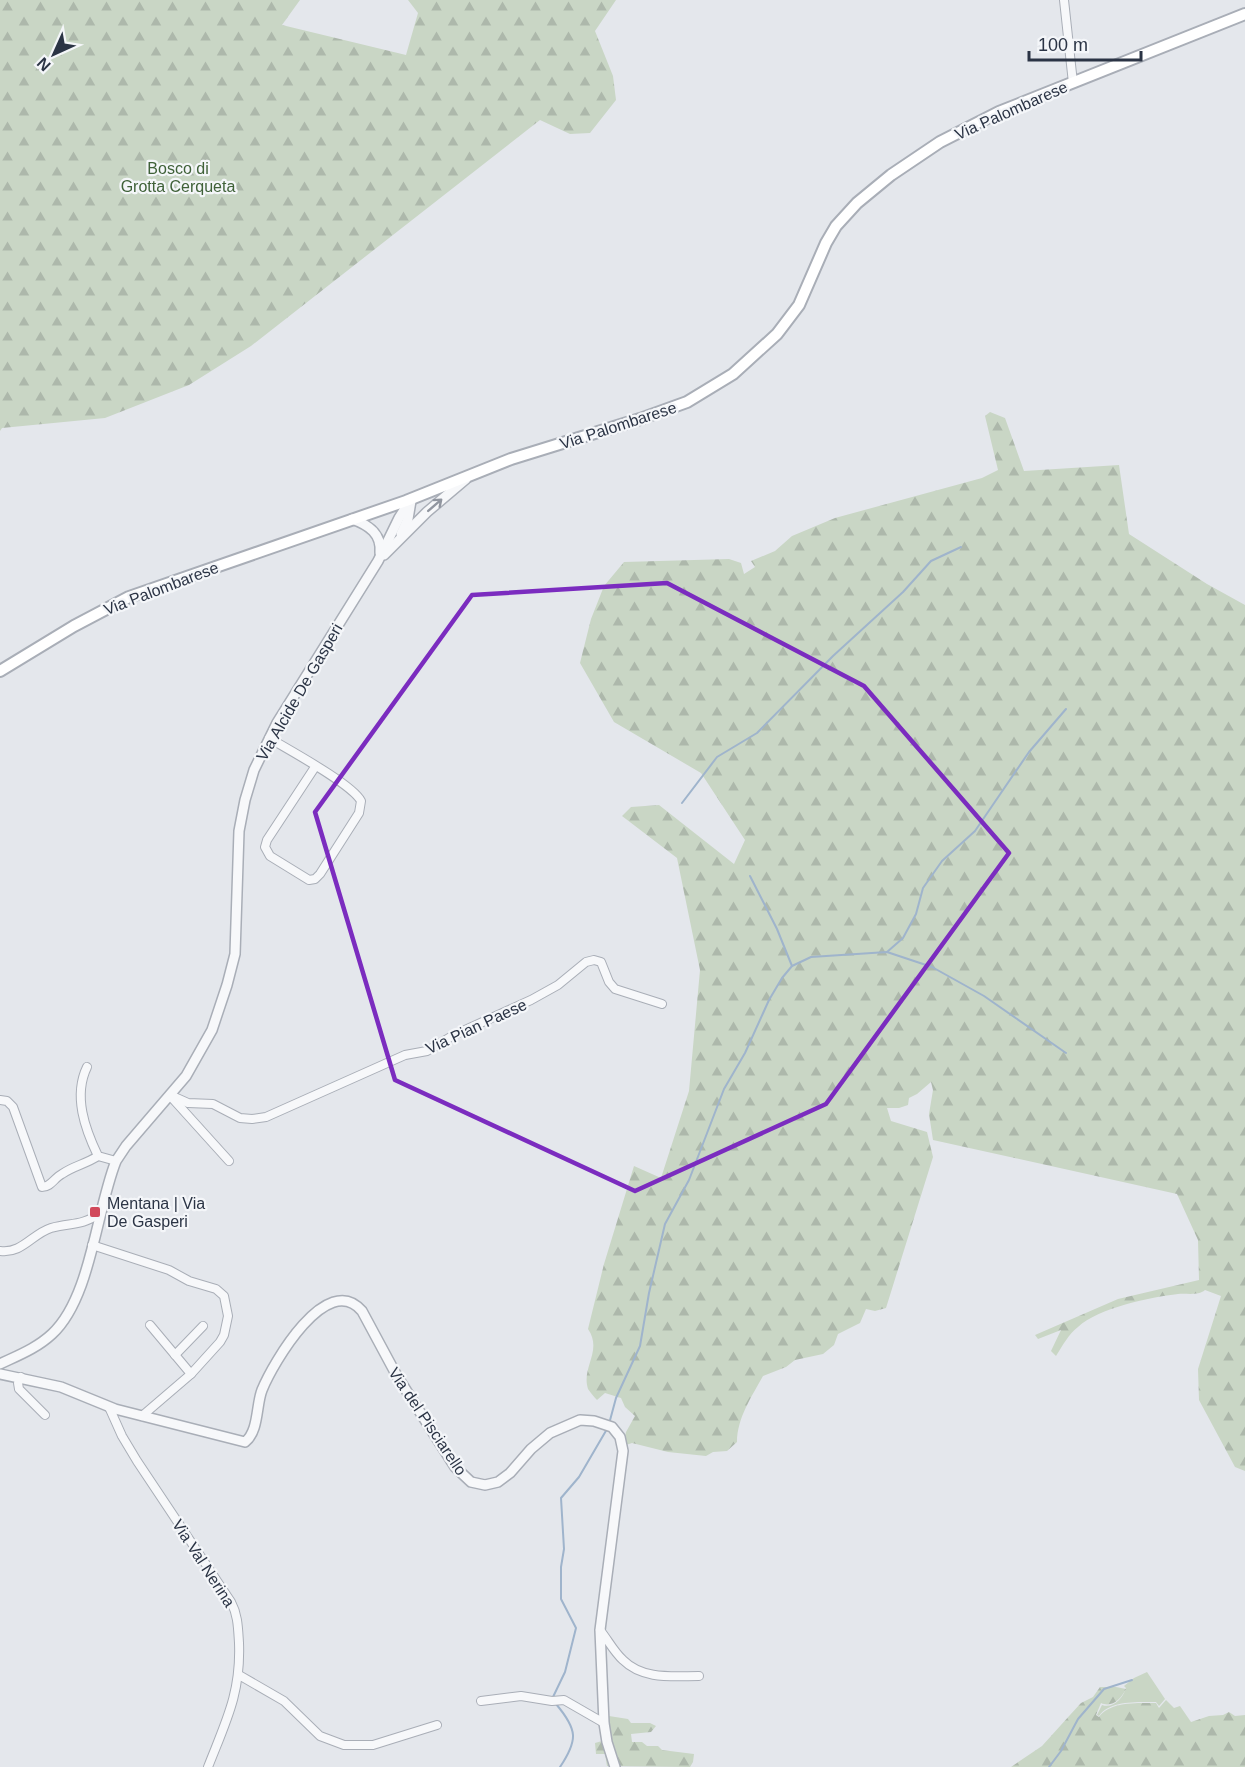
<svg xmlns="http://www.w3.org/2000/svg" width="1245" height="1767" font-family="Helvetica,sans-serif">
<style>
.grass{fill:#c9d6c5}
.forest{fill:url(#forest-firs)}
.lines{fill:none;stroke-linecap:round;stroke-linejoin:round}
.stream{stroke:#9fb4cc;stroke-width:2}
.minor-casing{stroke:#a9aeb7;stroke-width:10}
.tertiary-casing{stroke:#a9aeb7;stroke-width:12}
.secondary-casing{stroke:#a9aeb7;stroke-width:14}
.minor{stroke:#f7f8fa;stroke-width:8}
.tertiary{stroke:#f7f8fa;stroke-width:9}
.secondary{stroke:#fff;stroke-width:10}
.oneway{stroke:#9196a0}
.marked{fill:none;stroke:#7b2cbf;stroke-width:4.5;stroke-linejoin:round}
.poi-dot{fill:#d1495b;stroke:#f4f6f9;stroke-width:2}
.labels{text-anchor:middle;stroke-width:4.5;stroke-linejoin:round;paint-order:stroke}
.street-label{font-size:16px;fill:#2b3445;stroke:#f4f6f9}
.park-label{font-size:16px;fill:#3f6138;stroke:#f4f6f9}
.poi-label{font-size:16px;fill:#2b3445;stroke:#f4f6f9;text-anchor:start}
</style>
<defs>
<pattern id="forest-firs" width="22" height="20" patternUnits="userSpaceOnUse" patternTransform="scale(1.5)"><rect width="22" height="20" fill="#c9d6c5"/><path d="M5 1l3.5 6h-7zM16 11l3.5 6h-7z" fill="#adb8ab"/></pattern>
</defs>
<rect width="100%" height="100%" fill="#e4e7ec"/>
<path class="grass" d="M1147,1672l18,27 -6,7 -3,-4c-17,0 -47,-2 -57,14l-2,-1 5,-10c11,4 21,-7 24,-17l-2,-2 10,-8z"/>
<g class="forest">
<path d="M0,0h300l-18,25 124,30 12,-42 -10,-13h208l-21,31 18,45 3,24 -26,33 -20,1 -30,-14 -289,226 -62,39 -84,33 -103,10 -2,3z"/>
<path d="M990,412l15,6 19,53 95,-6 10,69 78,50 38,21v866l-10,-4 -36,-67 -1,-31 23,-73 -16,-6c-7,6 -18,3 -27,4 -27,3 -80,14 -100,33 -10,8 -15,18 -22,29l-5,-5 10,-21 -23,9 -3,-4 83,-36 81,-19 -1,-40 -21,-46 -244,-54 -4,-26 4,-24 -2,-8 -14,12 -8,4 -1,7 -9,3h-12l4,13 36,11 6,25 -47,151 -11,3 -9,-2 -6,14 -22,11 -4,11 -11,9 -28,6 -9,7 -23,9c-11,20 -26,42 -26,66l-10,9 -14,1 -7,4 -38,-4 -36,-9 -9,3 3,-14 9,-16 -10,-9 -4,-9 -16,-5 -8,7c-3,-3 -7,-8 -9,-11 -7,-22 15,-38 0,-60l16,-65 30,-98 27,12 28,-87 11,-121 -23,-112 -55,-42 9,-9 28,-2 75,59 11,-24 -44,-67 -87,-51 -34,-59 11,-44 13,-33 20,-24 105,-3 12,4 3,11 11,-7 -4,-6 24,-10 17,-15 43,-18 147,-40 16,-8 -13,-54z"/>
<path d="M1100,1687h16l10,2c-5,10 -14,19 -25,14l-5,12 3,2c11,-16 40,-14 57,-14l3,5 7,-8 8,8 6,-2 11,16 18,-6 14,-1 6,-3 6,4 10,-1v52h-234l31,-21 28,-31 11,-12 12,-6z"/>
<path d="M609,1716l19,3 3,4h19l6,3 -5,6 -20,2 1,8h10l5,4h11l4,4 32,4 -1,8 -3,5 -83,-1 -2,-12h-9l-1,-11 7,-2 7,-13z"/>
</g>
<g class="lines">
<g class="stream">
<path d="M682,803l35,-46 40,-24 76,-77 70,-64 28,-31 30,-14"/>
<path d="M750,876l27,53 15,37"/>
<path d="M887,952l16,-14 13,-24 7,-26 19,-27 33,-30 54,-79 37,-43"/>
<path d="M609,1424l7,-26 24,-52 9,-53 16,-69 24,-44 35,-91 21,-36 24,-53 13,-22 10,-12 19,-9 76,-5 45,15 52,29 82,57"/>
<path d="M553,1697l12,-25 11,-44 -15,-29v-32l3,-18 -3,-51 18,-21 28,-48"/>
<path d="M556,1704c22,26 22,36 4,63"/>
<path d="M1049,1767l12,-16 17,-32 26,-30 28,-9"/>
</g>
<g class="minor-casing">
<g id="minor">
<path d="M1064,0l9,83"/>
<path d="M269,738c20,12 83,46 92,63l-2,12 -39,61 -5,5 -6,1 -39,-24 -5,-9 2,-7 48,-73"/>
<path d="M87,1067c-14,29 -2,62 11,89l18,5"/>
<path d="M170,1095l18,8 25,1 27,14 12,1 14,-2 139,-62 22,-4 27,-16 77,-35 27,-15 28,-23 8,-2 7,2 8,20 6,7 47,15"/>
<path d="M173,1099l56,62"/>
<path d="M0,1100l7,1 6,6 29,80c9,0 12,-9 20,-13 11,-8 24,-10 36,-18"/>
<path d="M92,1245l77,25 20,11 27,8 8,7 4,20 -4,19 -4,7 -29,32 -49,42"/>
<path d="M0,1251c22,3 32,-17 51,-23 21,-6 28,-1 50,-15"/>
<path d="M150,1325l41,49"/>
<path d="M175,1355l28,-29"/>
<path d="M21,1377l-3,6 1,6 26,26"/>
<path d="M109,1407l13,29 15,25 94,141c7,13 7,26 8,41 2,50 -13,78 -31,124"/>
<path d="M600,1630c8,10 14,22 23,30 20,20 50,16 76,16"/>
<path d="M239,1675l45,26 36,35 24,9h29l64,-20"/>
<path d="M481,1701l40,-5 31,5 12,-1 40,23"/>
</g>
</g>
<g class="tertiary-casing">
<g id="tertiary">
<path d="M352,519c17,6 30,15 28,34"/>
<path d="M401,534l7,-15 3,-18"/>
<path d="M384,555l43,-43 39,-33"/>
<path d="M0,1364c19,-9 37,-16 52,-30 39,-36 44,-123 64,-173l10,-15 60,-70 26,-46 15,-45 8,-31 4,-123 6,-31 9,-30 23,-47 101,-162 21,-43 12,-19"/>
<path d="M0,1374l61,13 54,22 130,33c14,-11 11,-37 17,-52 11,-27 65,-120 100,-79l35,65 58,91 16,15 14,3 13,-3 12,-9 21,-24 19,-16 30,-13 14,1 18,6 8,10 3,14 -23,179 4,93 3,19 8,25"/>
</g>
</g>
<g class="secondary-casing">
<path id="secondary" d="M0,671l74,-45 55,-29 277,-96 105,-42 129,-40 47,-17 46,-28 44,-40 22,-29 27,-62 10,-17 21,-23 34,-28 49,-33 59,-30 246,-98"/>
</g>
<use href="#minor" class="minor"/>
<use href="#tertiary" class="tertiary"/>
<use href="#secondary" class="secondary"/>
</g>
<defs><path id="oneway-shaft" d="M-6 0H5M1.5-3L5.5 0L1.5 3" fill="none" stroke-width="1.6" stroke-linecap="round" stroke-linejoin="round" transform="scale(1.5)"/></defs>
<use class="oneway" href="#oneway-shaft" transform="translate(435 505) rotate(-41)"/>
<path class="marked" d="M667,583l197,103 145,167 -183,251 -191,87 -240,-111 -80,-268 157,-217z"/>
<rect class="poi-dot" x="89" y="1206" width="12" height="12" rx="3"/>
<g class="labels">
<g class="street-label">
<text transform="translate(1011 110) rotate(-24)" y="6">Via Palombarese</text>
<text transform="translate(618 425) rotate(-18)" y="6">Via Palombarese</text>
<text transform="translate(161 588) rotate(-21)" y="6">Via Palombarese</text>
<text transform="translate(299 692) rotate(-60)" y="6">Via Alcide De Gasperi</text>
<text transform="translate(476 1026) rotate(-25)" y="6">Via Pian Paese</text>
<text transform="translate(428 1421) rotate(56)" y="6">Via del Pisciarello</text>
<text transform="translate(204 1563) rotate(57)" y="6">Via Val Nerina</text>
</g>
<g class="park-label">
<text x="178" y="174">Bosco di<tspan x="178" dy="18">Grotta Cerqueta</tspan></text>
</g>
<g class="poi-label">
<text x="107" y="1209">Mentana | Via<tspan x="107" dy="18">De Gasperi</tspan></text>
</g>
</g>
<g transform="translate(54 54) rotate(225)" stroke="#f4f6f9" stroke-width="4.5" paint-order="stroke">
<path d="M0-4.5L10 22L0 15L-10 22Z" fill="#2b3445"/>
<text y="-9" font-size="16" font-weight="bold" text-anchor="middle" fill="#2b3445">N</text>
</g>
<path d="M1029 51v9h112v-9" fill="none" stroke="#2b3445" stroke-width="3"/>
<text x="1038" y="51" font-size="18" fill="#2b3445" stroke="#f4f6f9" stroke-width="4.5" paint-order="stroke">100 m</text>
</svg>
